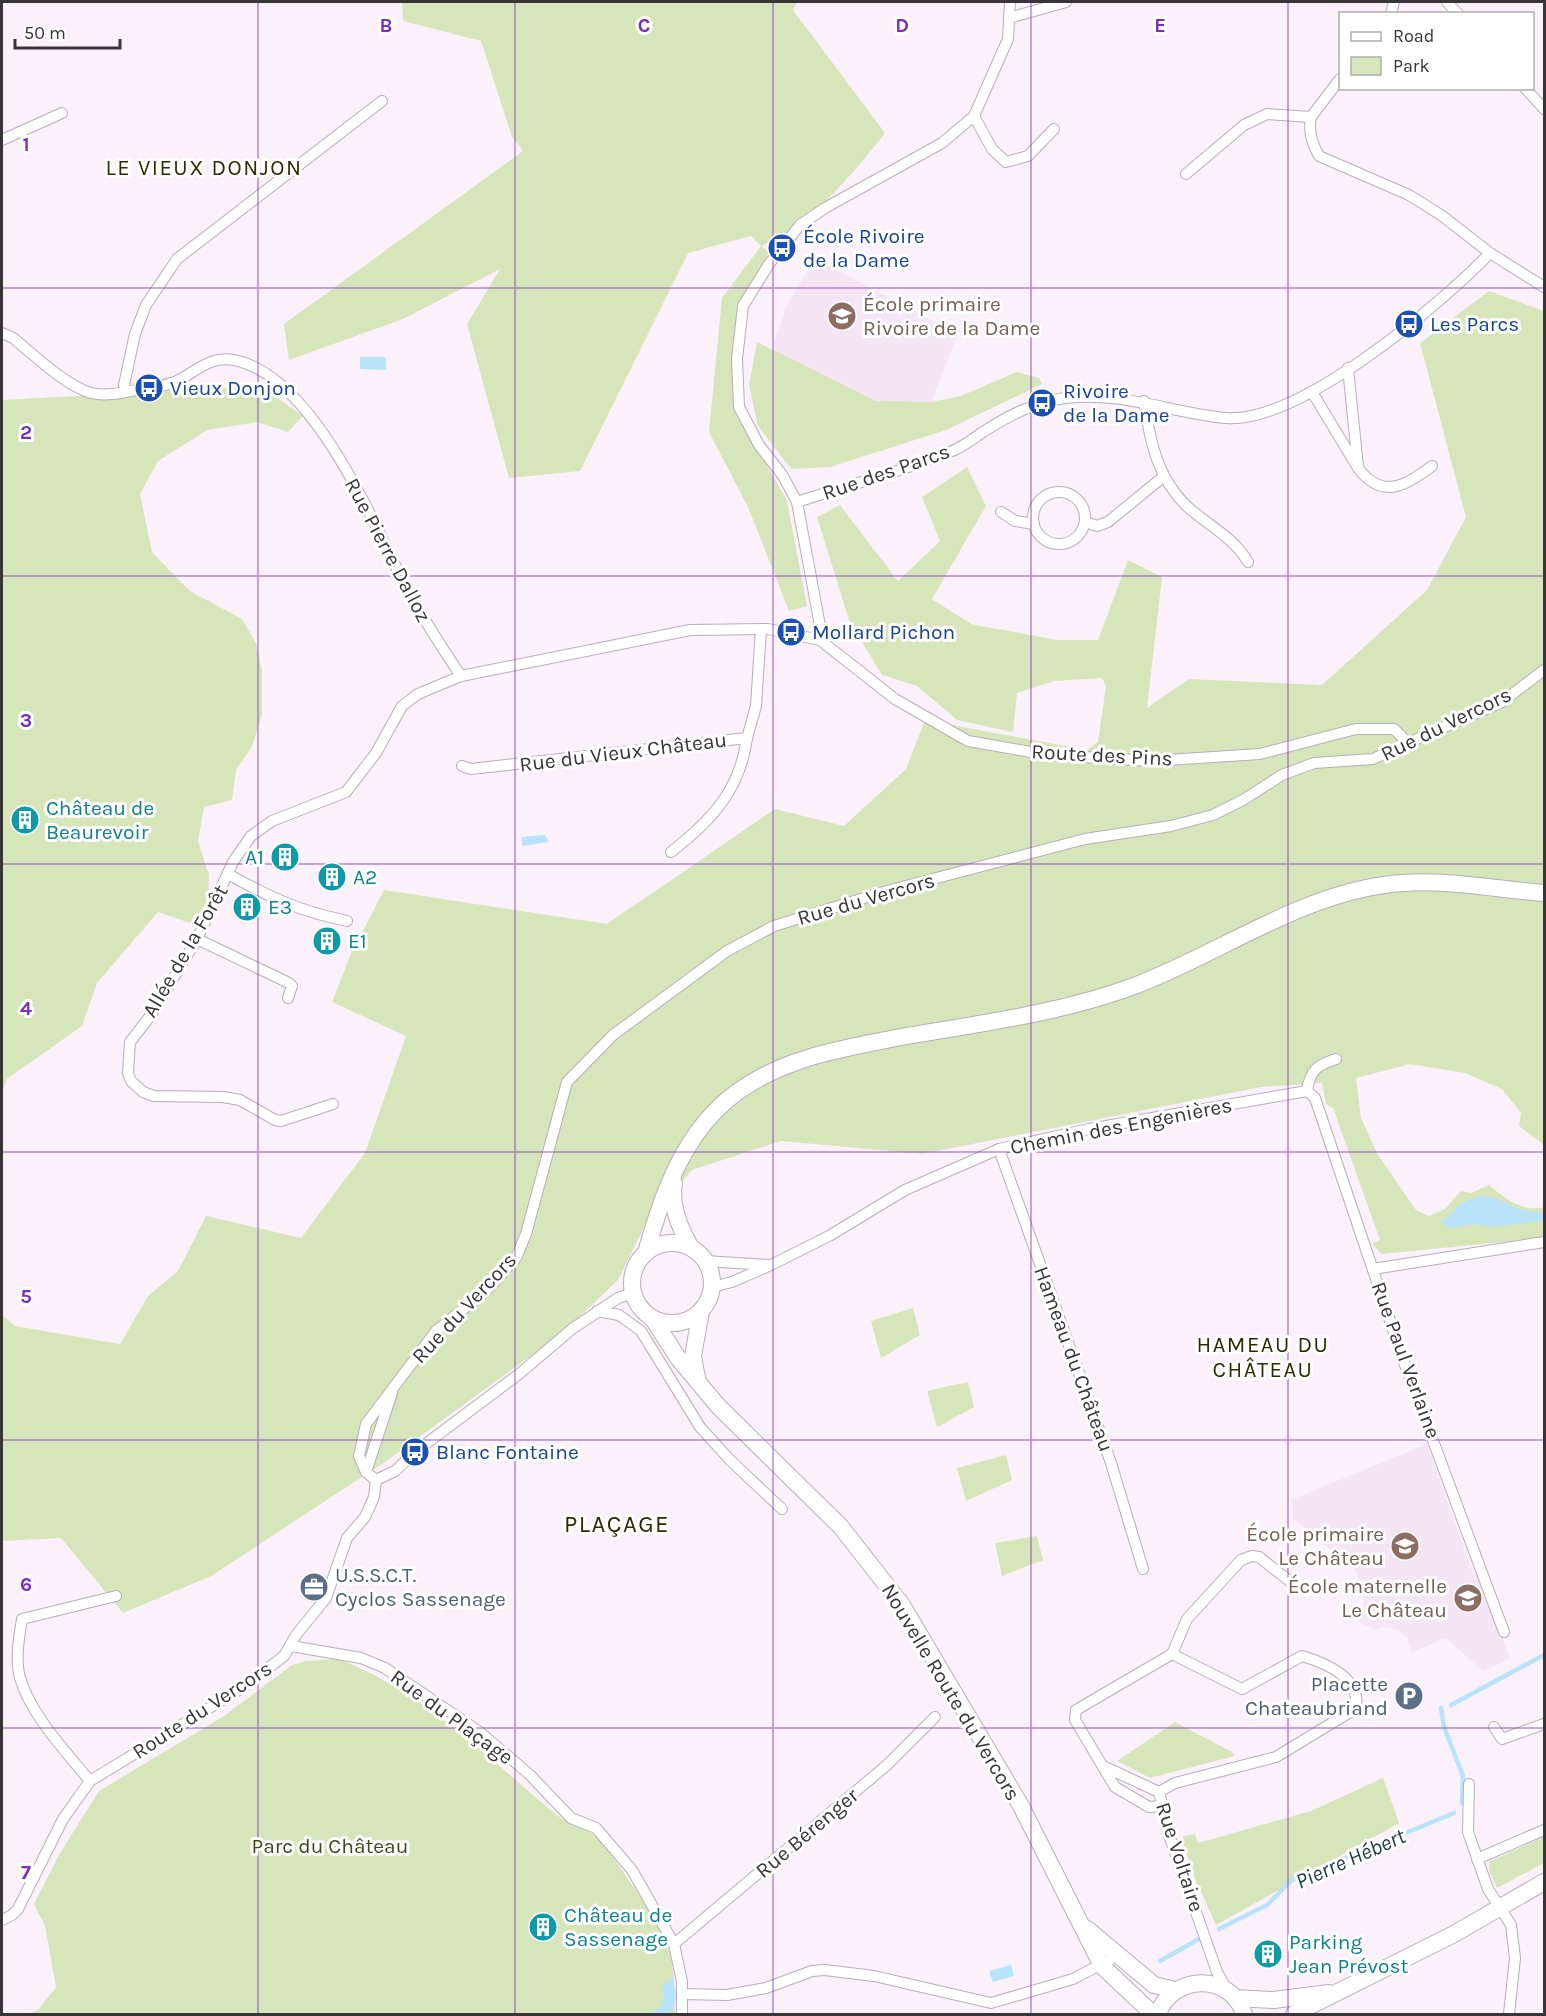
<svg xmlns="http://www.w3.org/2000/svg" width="1546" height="2016" font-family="Karla,sans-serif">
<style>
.built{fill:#f5e5f5}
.green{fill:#d7e6ba}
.water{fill:#b9e3fb}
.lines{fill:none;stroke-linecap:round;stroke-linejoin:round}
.stream{stroke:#b9e3fb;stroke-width:4.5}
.street-casing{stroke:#b8aeb8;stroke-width:12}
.secondary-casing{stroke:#b8aeb8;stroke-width:18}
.street{stroke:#fff;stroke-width:10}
.secondary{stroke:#fff;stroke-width:16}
.grid{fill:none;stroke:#7b2cbf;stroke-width:1.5;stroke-opacity:0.55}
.labels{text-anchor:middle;stroke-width:6;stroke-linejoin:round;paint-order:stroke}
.transit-label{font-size:21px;fill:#164399;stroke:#fff;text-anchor:start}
.education-label{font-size:21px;fill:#785e54;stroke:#fff;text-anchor:end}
.street-label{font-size:21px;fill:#383438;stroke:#fff}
.culture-label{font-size:21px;fill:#0d838f;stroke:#fff;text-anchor:start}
.service-label{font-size:21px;fill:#4e5e75;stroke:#fff;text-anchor:start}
.park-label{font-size:21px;fill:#3c4a19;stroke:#fff}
.neighbourhood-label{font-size:22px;letter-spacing:1.5px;fill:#2d2b01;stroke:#fff}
.water-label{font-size:22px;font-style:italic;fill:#1a3b4c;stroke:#fff}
.quarter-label{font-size:24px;letter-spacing:1.5px;fill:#2d2b01;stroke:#fff}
.grid-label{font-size:20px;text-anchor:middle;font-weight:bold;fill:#7b2cbf;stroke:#fff;stroke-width:6;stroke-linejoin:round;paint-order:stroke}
</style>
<rect width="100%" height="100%" fill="#fbf1fb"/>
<g class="built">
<path d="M815,259l143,75 -27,68 -47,14 -118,-49 21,-62z"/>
<path d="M1427,1444l46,130h7l30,85 -27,12 -37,-33 -34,14 -5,-15 -10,-8 -14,-2 -9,3 -19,-11 10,-18 -10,-32 -62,-50 -2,-19z"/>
</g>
<g class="green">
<path d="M402,2h395l-4,8 92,123c-35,44 -71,89 -123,113l7,7 -31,51 -4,79 5,33 48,85 20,105 -18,5 -41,-104 -39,-75 13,-134 39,-52 -10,-10 -63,17 -108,218 -71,7 -42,-154 33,-55 -97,50 -114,41 -5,-36 239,-173 -11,-14 -31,-96 -78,-20z"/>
<path d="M1489,291l55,20v834l-25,-19 2,-13 -19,-24 -37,-16 -55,-9 -54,14 5,40 16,35 39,57 13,6 16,-7 16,-18 10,2 18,-8c15,13 35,28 55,22v31l-163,16 -9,-11 8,-3 -47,-132 -7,-4 -4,-21 -61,4 -339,67 -141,-13 -89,29 -48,57 -26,53 -56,53 -177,129 -174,114 -88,37 -62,-75 -59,3v-226l13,11 105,18 28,-48 30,-25 28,-55 95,22 64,-85 41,-117 -74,-34 18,-46 34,-66 223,34 168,-115 69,17 62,-57 19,-49 162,30 11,-8 8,-56 -4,-8 -48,3 -37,12 -4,39 -56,-12 -40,-34 -35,-11 -33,-55 -32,-103 23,-12 58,76 42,-40 -18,-44 45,-30 19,39 -54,93 39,25 86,16h41l30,-80 34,17 -15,131 42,-29 133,6 105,-95 39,-73 -46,-174z"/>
<path d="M757,342l119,59 55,1 30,-6 56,-24 22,6 3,6 -96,46 -116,37 -39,2 -33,-43 -9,-41z"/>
<path d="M260,386l43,30 -15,16 -31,-10 -50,8 -49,31 -18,33 12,58 38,39 52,28 14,24 6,28v44l-10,32 -16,23 -4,30 -28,7 -6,34 11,34 -1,27 -15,22 -35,-12 -61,71 -15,43 -75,53 -5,12v-691z"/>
<path d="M913,1308l7,27 -39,23 -10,-37z"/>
<path d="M968,1382l6,25 -37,20 -10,-36z"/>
<path d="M1006,1455l6,25 -46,21 -9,-33z"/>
<path d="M1037,1536l6,24 -41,16 -7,-33z"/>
<path d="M338,1659c83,31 148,97 215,153 12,11 30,14 43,25 17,17 62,84 71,107 8,22 7,49 8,70h-647l11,-5 17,-22 -11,-61 -11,-22 26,-51 39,-62 125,-75 68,-51 14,-4z"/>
<path d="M1175,1722l57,30 3,4 -85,22 -33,-17z"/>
<path d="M1383,1778l16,45 -183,102 -20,-44 -15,-44 14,-3 3,9 113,-32z"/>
<path d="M1544,1837v26l-47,25 -8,-18 1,-9z"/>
</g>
<g class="water">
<path d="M360,357h26v13l-26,-1z"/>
<path d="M545,835l4,7 -27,4v-9z"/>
<path d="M1479,1196c26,0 39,19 65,16v9l-52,6 -18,-3 -23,4 -10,-5 20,-20z"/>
<path d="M1011,1965l3,11 -21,6 -4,-11z"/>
<path d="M673,1977l3,18 -2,14 -6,5h-17l9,-7 4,-10 -3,-10z"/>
</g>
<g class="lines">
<g class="stream">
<path d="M1451,1705l93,-50"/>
<path d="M1441,1708l3,19 19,49 -1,27"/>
<path d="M1219,1929l48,-24 25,-25 162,-67"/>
<path d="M1160,1961l39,-22"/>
</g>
<g class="street-casing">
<g id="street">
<path d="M1447,2l11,12"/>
<path d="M1391,14l3,-12"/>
<path d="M1009,18l57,-16"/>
<path d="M1525,88l19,21"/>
<path d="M974,116l18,33 14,13 22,-6 26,-27"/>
<path d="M1311,117c-3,15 1,27 8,39l90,39 32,20 49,38 54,34"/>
<path d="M2,140l60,-27"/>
<path d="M1186,174l58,-49 23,-11 44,3 29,-38"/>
<path d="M2,333l11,5c21,17 53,48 78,55 16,4 34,-1 50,-4 13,-2 28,-3 40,-10 18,-10 30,-23 53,-19 77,15 136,155 168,219 17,33 38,66 59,97"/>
<path d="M1348,368l10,99"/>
<path d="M126,392l-2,-7 11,-51 11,-29 31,-46 205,-158"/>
<path d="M1312,392l46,76c24,32 48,18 74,-2"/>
<path d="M1144,401c6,41 14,80 46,108 21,18 44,29 58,53"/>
<circle cx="1059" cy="518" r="26"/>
<path d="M797,502c51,-17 105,-30 155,-51 11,-4 21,-12 31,-19 25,-16 51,-30 82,-34 56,-7 107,15 161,20 73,6 215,-114 264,-165"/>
<path d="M1001,512l14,9 19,3"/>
<path d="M1085,522l12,4 11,-4 55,-45"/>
<path d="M820,640l1,-9 -24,-129 -14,-26 -24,-31 -20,-38 -2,-48 6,-53 26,-42 31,-39 25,-17 117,-65 32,-27 34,-77 2,-37"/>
<path d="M462,766l9,3 276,-31 9,-32 5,-77"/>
<path d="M671,852c41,-32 69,-62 76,-114"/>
<path d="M228,874c43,24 71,37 119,47"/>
<path d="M197,939l92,44 3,3 -4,12"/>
<path d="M1307,1091l8,7 90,267 99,267"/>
<path d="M1307,1091c3,-21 10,-26 29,-32"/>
<path d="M333,1104l-52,17 -6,-1 -35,-20 -17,-3 -69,-1 -11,-4 -12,-11 -3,-8 2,-31 21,-27 46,-76 36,-77 18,-26 21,-15 74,-29 30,-39 26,-47 16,-12 43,-18 229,-46 78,-1 52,11 75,59 73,42 80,14 104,6 108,-7 96,-25h38l14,14"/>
<path d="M999,1149l112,314 32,106"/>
<path d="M705,1261l63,4"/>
<path d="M1373,1269l171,-27"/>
<path d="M712,1287l20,-5 39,-17 58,-29 76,-46 94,-41 90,-20 218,-38"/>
<path d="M597,1311l22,4 22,16 59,96 30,33 52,49"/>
<path d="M366,1472l26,-79"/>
<path d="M376,1480l-10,-8 -7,-16 7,-32 70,-93 50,-40 30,-33 10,-24 41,-152 46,-47 114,-84 47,-25 113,-35 198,-52 86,-13 42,-11 30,-15 39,-25 32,-12 59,-4 35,-16 94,-41 42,-32"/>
<path d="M376,1480l19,-9 20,-19 104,-78 53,-45 46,-31 15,-5"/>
<path d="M291,1646l70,12 24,10 96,65 49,42 41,43 25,10 36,42 42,74 8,38v32"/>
<path d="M1172,1654l15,-35 54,-59 11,-4 7,1 38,30"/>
<path d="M1494,1727l8,12 42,-15"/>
<path d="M1103,1766l56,26"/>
<path d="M90,1781c-24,-29 -59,-66 -70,-103 -5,-18 -1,-41 2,-59l94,-23"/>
<path d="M1469,1784l-1,48 20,57 23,36 4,33 -6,56"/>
<path d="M1162,1806l-13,1 -34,-20 -40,-67 1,-10 96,-56 70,35 60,-33c24,7 59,22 54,52l-6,4 -74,45 -101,26 -16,9 11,46 47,134 10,18"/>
<path d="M1477,1859l67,-29"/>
<path d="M2,1920l10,-5 6,-6 45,-90 27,-38 152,-93 42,-32 12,-21 30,-37 21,-60 18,-21 9,-20 2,-17"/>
<path d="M674,1944l213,-179 48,-48"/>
<path d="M683,1994l44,1 39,-7 46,-17 13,-1 49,6 117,27 82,-24 44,-23"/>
</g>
</g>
<g class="secondary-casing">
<g id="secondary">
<path d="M674,1183c-4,23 6,45 17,65"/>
<circle cx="672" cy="1283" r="40"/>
<path d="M646,1253c16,-59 39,-123 90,-160 47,-35 104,-44 160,-55 79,-14 163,-24 238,-52 82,-31 163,-89 250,-101 53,-8 107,4 160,8"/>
<path d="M653,1319l25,39 40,48 123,121 61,78 119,201 81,160 51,48"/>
<path d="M697,1378l-4,-22 8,-45"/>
<path d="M1087,1929l67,56 21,5"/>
<path d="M1235,1998l39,2 55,-7"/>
<path d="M1158,2014c14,-40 73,-42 86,0"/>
<path d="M1294,2014l160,-80 90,-52"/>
</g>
</g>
<use href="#street" class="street"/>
<use href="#secondary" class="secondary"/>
</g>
<path class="grid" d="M258,2v2012M515,2v2012M773,2v2012M1031,2v2012M1288,2v2012M2,288h1542M2,576h1542M2,864h1542M2,1152h1542M2,1440h1542M2,1728h1542"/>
<defs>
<g id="bus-disc" transform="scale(1.5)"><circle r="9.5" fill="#1a4fb4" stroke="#fff"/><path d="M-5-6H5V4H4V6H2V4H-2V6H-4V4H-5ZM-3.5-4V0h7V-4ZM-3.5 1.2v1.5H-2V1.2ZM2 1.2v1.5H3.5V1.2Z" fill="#fff"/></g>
<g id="school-disc" transform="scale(1.5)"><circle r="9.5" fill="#8d6e63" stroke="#fff"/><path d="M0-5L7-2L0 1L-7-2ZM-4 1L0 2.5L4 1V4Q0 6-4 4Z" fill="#fff"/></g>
<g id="building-disc" transform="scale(1.5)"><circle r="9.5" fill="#0f9aa8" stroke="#fff"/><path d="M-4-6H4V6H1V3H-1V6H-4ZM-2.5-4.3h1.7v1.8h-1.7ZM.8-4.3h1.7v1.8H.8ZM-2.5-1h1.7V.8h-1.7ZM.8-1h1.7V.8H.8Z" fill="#fff"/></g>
<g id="office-disc" transform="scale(1.5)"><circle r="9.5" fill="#5c6f8a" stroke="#fff"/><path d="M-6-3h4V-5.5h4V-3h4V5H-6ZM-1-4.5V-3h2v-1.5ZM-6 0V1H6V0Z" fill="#fff"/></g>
<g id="parking-disc" transform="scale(1.5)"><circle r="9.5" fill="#5c6f8a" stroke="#fff"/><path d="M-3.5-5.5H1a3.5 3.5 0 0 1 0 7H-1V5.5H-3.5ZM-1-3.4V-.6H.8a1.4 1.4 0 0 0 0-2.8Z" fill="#fff"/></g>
</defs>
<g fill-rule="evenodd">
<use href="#bus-disc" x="782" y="248"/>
<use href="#school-disc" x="842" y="316"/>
<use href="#bus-disc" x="1409" y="324"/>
<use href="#bus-disc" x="149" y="388"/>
<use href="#bus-disc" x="1042" y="403"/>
<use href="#bus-disc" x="791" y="632"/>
<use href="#building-disc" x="25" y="820"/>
<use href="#building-disc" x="285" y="857"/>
<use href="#building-disc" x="332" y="877"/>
<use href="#building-disc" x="247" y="907"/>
<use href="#building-disc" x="327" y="941"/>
<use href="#bus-disc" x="415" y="1452"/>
<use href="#school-disc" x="1405" y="1546"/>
<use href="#office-disc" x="314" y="1587"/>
<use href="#school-disc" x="1468" y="1598"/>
<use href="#parking-disc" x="1409" y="1696"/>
<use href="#building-disc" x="543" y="1927"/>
<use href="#building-disc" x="1268" y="1954"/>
</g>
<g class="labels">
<g class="transit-label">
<text x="803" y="243">École Rivoire<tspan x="803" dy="24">de la Dame</tspan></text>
<text x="1430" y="331">Les Parcs</text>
<text x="170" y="395">Vieux Donjon</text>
<text x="1063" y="398">Rivoire<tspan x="1063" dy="24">de la Dame</tspan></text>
<text x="812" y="639">Mollard Pichon</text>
<text x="436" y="1459">Blanc Fontaine</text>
</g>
<g class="education-label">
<text x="863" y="311" text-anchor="start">École primaire<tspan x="863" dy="24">Rivoire de la Dame</tspan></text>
<text x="1384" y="1541">École primaire<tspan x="1384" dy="24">Le Château</tspan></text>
<text x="1447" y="1593">École maternelle<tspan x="1447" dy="24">Le Château</tspan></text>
</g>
<g class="street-label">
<text transform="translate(886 472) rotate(-19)" y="7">Rue des Parcs</text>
<text transform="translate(388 550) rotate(62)" y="7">Rue Pierre Dalloz</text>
<text transform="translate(1446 724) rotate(-26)" y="7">Rue du Vercors</text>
<text transform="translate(623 752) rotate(-7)" y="7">Rue du Vieux Château</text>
<text transform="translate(1102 755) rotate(3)" y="7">Route des Pins</text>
<text transform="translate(866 899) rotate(-16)" y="7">Rue du Vercors</text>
<text transform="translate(185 951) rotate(-60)" y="7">Allée de la Forêt</text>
<text transform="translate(1121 1126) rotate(-11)" y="7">Chemin des Engenières</text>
<text transform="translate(464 1308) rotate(-47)" y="7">Rue du Vercors</text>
<text transform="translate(1074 1359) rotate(70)" y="7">Hameau du Château</text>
<text transform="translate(1406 1360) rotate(70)" y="7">Rue Paul Verlaine</text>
<text transform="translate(951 1692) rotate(59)" y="7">Nouvelle Route du Vercors</text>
<text transform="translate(202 1710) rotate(-33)" y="7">Route du Vercors</text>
<text transform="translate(452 1717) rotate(36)" y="7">Rue du Plaçage</text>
<text transform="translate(807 1833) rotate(-40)" y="7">Rue Bérenger</text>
<text transform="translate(1180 1857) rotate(72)" y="7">Rue Voltaire</text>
</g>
<g class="culture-label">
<text x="46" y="815">Château de<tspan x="46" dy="24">Beaurevoir</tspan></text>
<text x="264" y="864" text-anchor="end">A1</text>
<text x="353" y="884">A2</text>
<text x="268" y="914">E3</text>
<text x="348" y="948">E1</text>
<text x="564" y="1922">Château de<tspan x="564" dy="24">Sassenage</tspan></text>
<text x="1289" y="1949">Parking<tspan x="1289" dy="24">Jean Prévost</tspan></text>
</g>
<g class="service-label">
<text x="335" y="1582">U.S.S.C.T.<tspan x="335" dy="24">Cyclos Sassenage</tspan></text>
<text x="1388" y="1691" text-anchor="end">Placette<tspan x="1388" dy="24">Chateaubriand</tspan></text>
</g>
<g class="park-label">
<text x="330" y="1853">Parc du Château</text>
</g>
<g class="neighbourhood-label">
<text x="204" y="175">LE VIEUX DONJON</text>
<text x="1263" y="1352">HAMEAU DU<tspan x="1263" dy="25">CHÂTEAU</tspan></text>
</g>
<g class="water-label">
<text transform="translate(1350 1858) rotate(-24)" y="8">Pierre Hébert</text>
</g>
<g class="quarter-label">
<text x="617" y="1532">PLAÇAGE</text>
</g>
</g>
<g class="grid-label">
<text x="386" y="32">B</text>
<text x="644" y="32">C</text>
<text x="902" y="32">D</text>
<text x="1160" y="32">E</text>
<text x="26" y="151">1</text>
<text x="26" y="439">2</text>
<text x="26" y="727">3</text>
<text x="26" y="1015">4</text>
<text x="26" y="1303">5</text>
<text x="26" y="1591">6</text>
<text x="26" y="1879">7</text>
</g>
<rect width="1546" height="2016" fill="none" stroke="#383438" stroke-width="6"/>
<rect x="1339" y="12" width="195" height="78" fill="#ffffff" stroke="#afaeaf" stroke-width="1.5"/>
<rect x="1351" y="32" width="30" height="9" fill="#ffffff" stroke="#afaeaf" stroke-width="1.5"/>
<text x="1393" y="42" font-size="18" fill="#383438">Road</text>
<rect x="1351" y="57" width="30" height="18" fill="#d7e6ba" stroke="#afaeaf" stroke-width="1.5"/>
<text x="1393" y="72" font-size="18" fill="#383438">Park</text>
<path d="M15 39v9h105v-9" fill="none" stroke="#383438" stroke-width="3"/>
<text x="24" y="39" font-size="18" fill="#383438" stroke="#ffffff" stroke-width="4.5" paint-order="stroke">50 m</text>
</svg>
